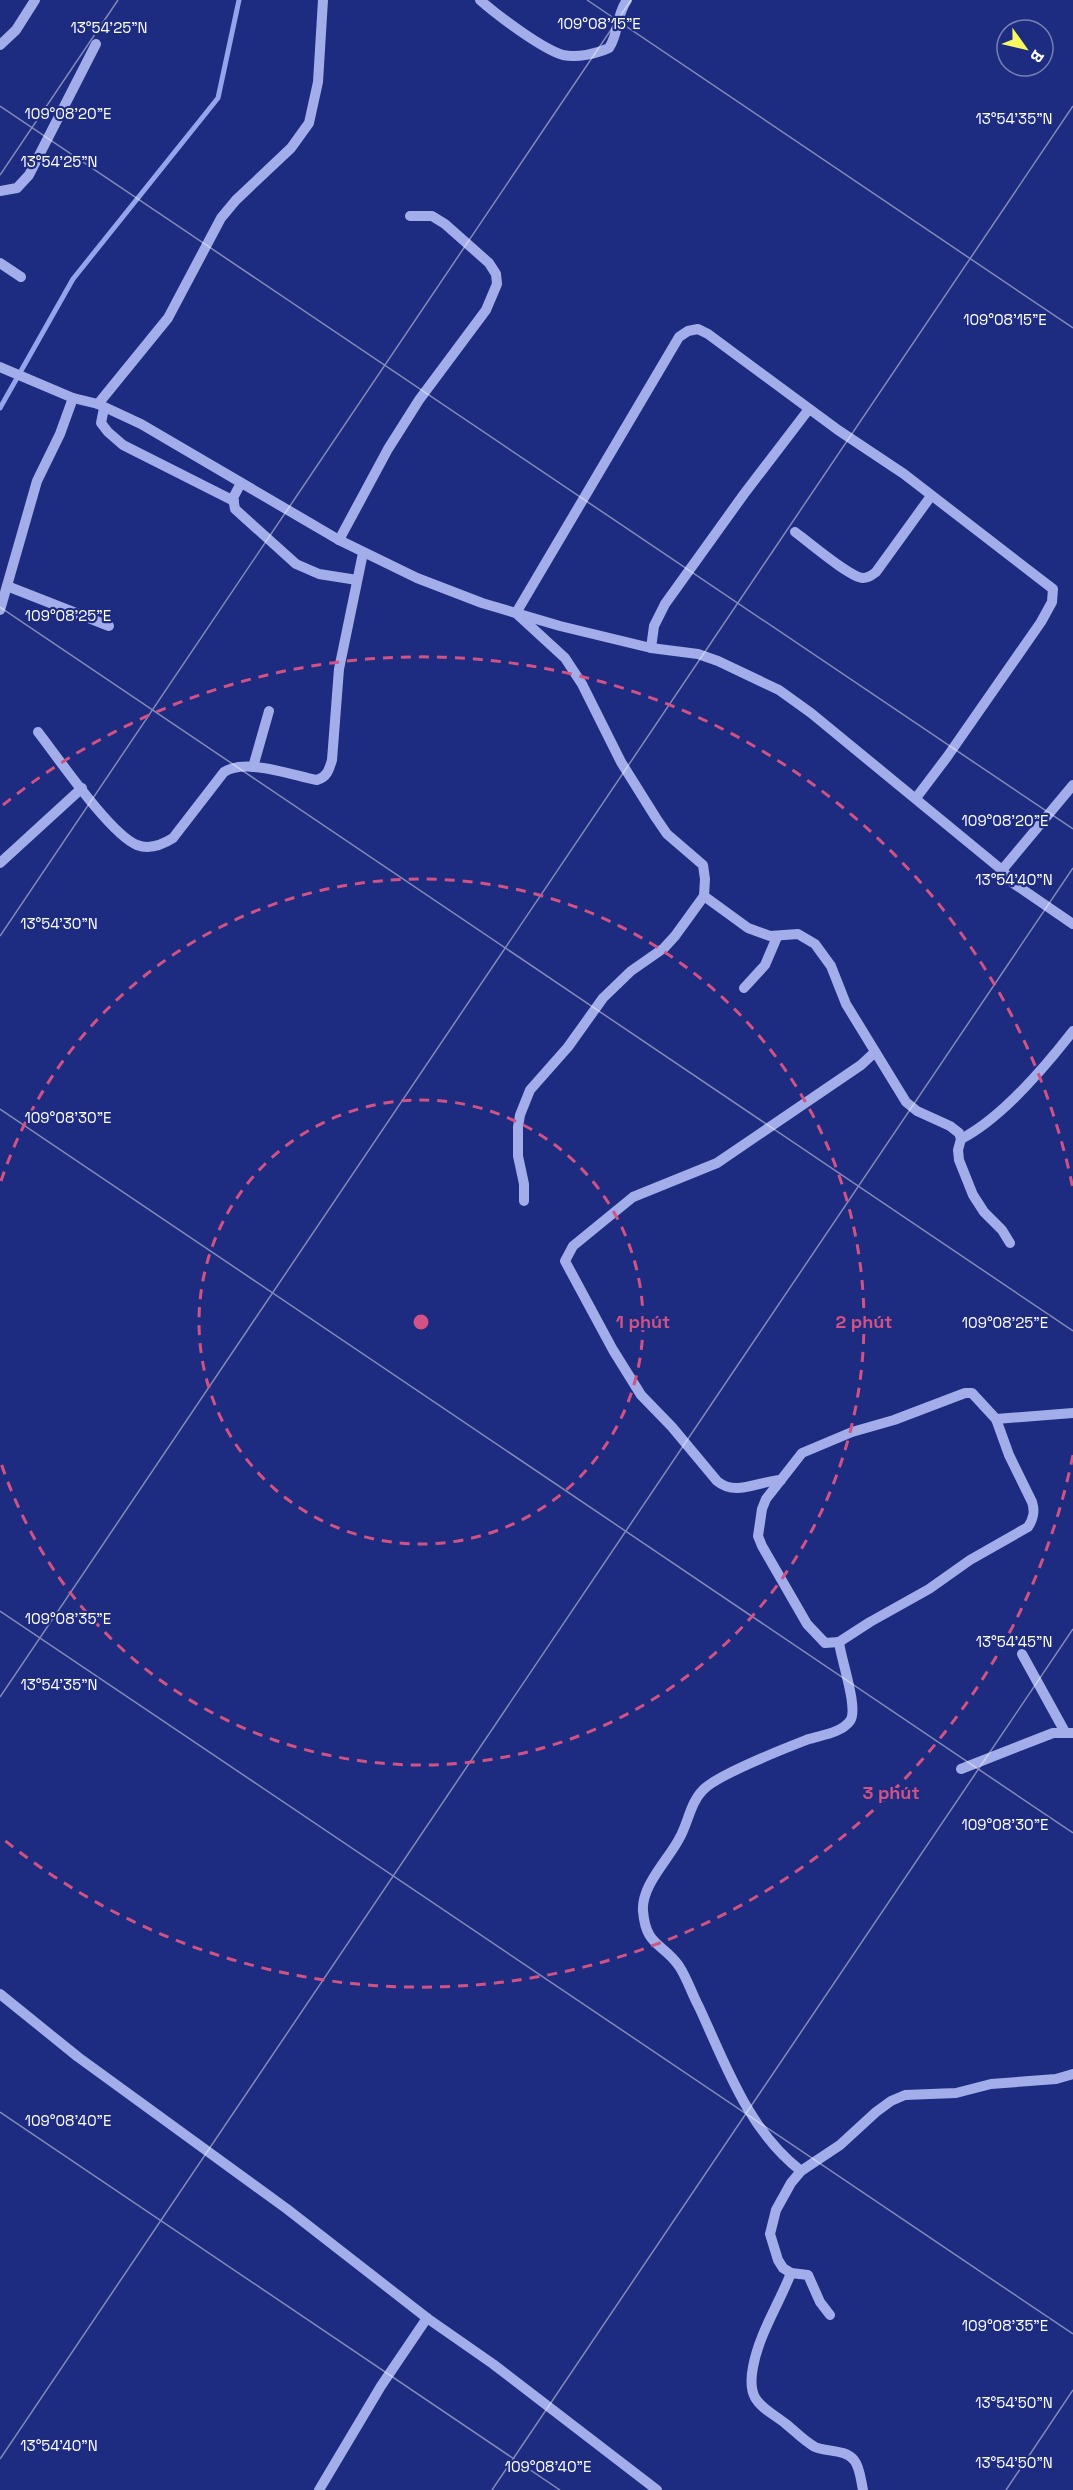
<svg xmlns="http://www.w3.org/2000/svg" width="1073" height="2490" font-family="'Space Grotesk',sans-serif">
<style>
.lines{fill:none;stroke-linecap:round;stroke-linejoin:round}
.stream{stroke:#95a4eb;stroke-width:5}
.minor{stroke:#a2ade9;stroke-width:10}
.ticks{fill:none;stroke:#fff;stroke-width:1.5;stroke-opacity:0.45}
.ring{fill:none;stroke:#d15284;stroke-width:3;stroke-dasharray:10 8}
.ticks-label{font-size:15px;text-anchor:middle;fill:#fff;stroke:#1d2b81;stroke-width:4.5;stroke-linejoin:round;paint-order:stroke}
.centre{fill:#d15284;stroke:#1d2b81;stroke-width:3}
.ring-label{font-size:18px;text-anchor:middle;font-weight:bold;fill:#d15284;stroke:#1d2b81;stroke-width:4.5;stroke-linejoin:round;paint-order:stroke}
</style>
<rect width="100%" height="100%" fill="#1d2b81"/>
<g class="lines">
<path class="stream" d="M0,408l73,-129 145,-181 21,-98"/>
<g class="minor">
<path d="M480,0c17,15 62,49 83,55 14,3 33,-1 46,-7 10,-15 7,-33 18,-48"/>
<path d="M0,45l16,-15 19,-30"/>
<path d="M0,191l17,-3 12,-13 67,-131"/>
<path d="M0,263l21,14"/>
<path d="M0,367l73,31 25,6 43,20 198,116 78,38 65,25 78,23 91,22 47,6 20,7 61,29 32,23 191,157 11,13 60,41"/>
<path d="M98,404l70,-86 53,-100 15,-18 55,-52 18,-25 9,-41 5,-82"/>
<path d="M104,408l-3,15 7,9 15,13 111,56"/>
<path d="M241,483l-8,15 2,11 61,55 23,10 38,6"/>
<path d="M795,532c14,10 54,45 68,46 6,0 9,-3 13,-6l55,-76"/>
<path d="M339,540l49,-91 31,-49 67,-90 11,-26 -1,-10 -7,-11 -44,-39 -13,-8h-22"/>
<path d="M7,586l102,40"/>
<path d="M0,610l37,-129 23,-47 13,-36"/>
<path d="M651,648l3,-22 11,-22 79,-110 65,-85"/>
<path d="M38,732c21,27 72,102 99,113 13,5 25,0 36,-7l51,-66c22,-14 67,3 93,8 10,-3 12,-10 15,-20l7,-91 24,-116"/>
<path d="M253,767l16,-56"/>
<path d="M0,863l82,-75"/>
<path d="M1002,870l71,-85"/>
<path d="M704,896l44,32 22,8 28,-2 17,10 16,22 15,38 60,98 11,9 33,15 9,7 2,6 -3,11 1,10 14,35 11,17 18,18 8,13"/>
<path d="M744,988l21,-23 12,-28"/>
<path d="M961,1139c41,-21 84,-72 112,-108"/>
<path d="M524,1201v-17l-6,-28v-29l2,-12 10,-25 38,-43 35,-49 28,-27 33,-23 11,-12 29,-40 1,-17 -2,-14 -36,-31 -11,-16 -35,-56 -39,-78 -17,-26 -49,-45 163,-276 9,-6 10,-2 10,5 130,96 66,44 149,115 -1,13 -11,20 -94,135 -31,41"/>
<path d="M965,1393h7l24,26 13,36 23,47c3,9 2,16 -4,25l-58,33 -41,29 -59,33 -31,20 -14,1 -18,-19 -45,-78 -4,-10 4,-27 4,-10 36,-46 50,-21 42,-12z"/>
<path d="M996,1419l77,-6"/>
<path d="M781,1480c-23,1 -45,17 -64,1l-45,-54 -31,-32 -28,-45 -48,-89 8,-15 60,-49 84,-34 144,-98 14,-13"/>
<path d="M1022,1654l43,78"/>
<path d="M961,1769l92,-36h20"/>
<path d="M0,1994l78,63 209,152 140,109 66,46 164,126"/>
<path d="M801,2171c-53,-41 -75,-106 -102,-164 -7,-13 -12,-29 -20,-41 -17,-24 -33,-19 -36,-55 -2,-25 25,-51 36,-72 9,-15 11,-36 24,-49 15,-16 83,-42 106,-51 13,-4 32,-6 41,-18 9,-12 -9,-61 -11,-79"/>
<path d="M791,2273c-12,31 -32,61 -38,94 -7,36 10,39 33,57 10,8 18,17 29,23 11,5 30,2 39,13 6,7 7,21 9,30"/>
<path d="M830,2315l-10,-13 -12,-27 -17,-2 -8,-5 -5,-8 -8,-26 6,-24 15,-27 10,-12 39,-26 36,-33 15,-11 14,-6 51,-2 35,-9 65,-5 17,-5"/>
<path d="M319,2490l62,-104 46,-68"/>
</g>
</g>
<path class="ticks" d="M587,0l486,328M0,106l1073,723M0,175l118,-175M0,607l1073,724M0,936l631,-936M0,1109l1073,724M0,1611l1073,723M0,1697l1073,-1591M0,2112l560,378M0,2459l1073,-1591M492,2490l581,-861M1006,2490l67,-100"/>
<g class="ring">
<circle cx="421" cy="1322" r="222"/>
<path d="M1 1181A443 443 0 1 1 1 1463"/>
<path d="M1073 1455A665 665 0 0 1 3 1839M3 805A665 665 0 0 1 1073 1189"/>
</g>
<g class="ticks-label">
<text x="599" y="29">109°08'15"E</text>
<text x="109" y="33">13°54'25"N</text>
<text x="68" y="119">109°08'20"E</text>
<text x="1014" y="124">13°54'35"N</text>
<text x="59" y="167">13°54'25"N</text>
<text x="1005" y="325">109°08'15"E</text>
<text x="68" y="621">109°08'25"E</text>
<text x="1005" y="826">109°08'20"E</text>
<text x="1014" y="885">13°54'40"N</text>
<text x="59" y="929">13°54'30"N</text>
<text x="68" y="1123">109°08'30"E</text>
<text x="1005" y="1328">109°08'25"E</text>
<text x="68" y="1624">109°08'35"E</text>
<text x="1014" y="1647">13°54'45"N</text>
<text x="59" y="1690">13°54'35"N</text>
<text x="1005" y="1830">109°08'30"E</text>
<text x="68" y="2126">109°08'40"E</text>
<text x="1005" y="2331">109°08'35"E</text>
<text x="1014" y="2408">13°54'50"N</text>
<text x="59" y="2451">13°54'40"N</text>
<text x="1014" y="2468">13°54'50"N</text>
<text x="548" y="2472">109°08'40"E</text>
</g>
<circle cx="421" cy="1322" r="9" class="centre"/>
<g class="ring-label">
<text x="643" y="1328">1 phút</text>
<text x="864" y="1328">2 phút</text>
<text x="891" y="1799">3 phút</text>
</g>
<g transform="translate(1025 48) rotate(124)"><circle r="28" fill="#1d2b81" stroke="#7780b3" stroke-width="1.5"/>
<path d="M0-4.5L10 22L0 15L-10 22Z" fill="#f7f861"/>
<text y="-9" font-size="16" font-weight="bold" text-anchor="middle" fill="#ffffff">B</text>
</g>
</svg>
